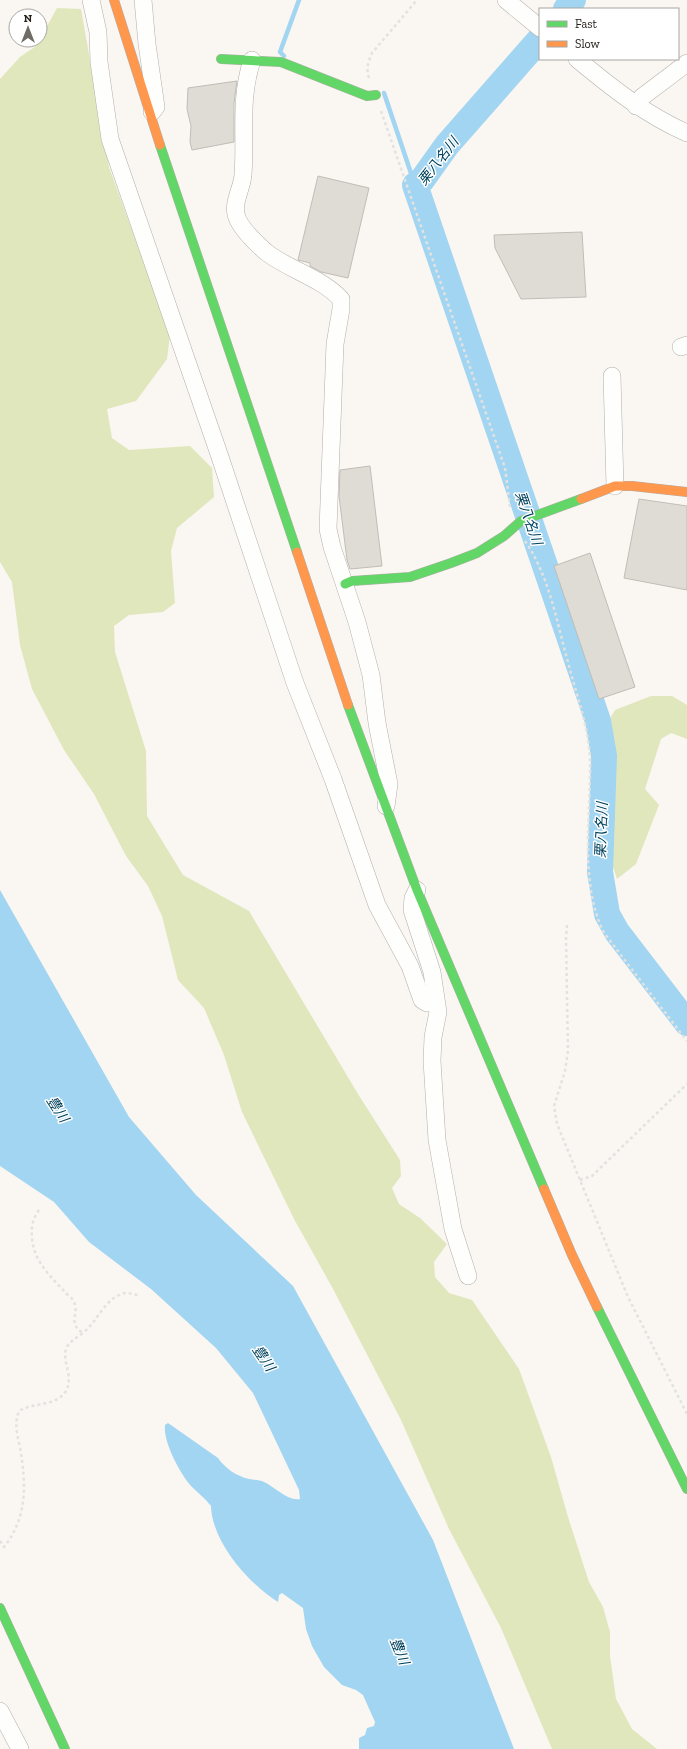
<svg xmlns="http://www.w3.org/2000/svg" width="687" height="1749" font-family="'Zilla Slab','Noto Sans JP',serif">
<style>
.green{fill:#e1e7bd}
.water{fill:#a1d5f1}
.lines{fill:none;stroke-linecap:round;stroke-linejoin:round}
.stream{stroke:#a1d5f1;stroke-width:4.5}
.river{stroke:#a1d5f1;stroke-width:26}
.building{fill:#dfdcd6;stroke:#c0bdb7}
.street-casing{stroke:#b2afaa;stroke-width:18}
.fast-casing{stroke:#b2afaa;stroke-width:10}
.slow-casing{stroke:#b2afaa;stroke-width:10}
.path{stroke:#e3e2e0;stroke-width:2.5;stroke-dasharray:3 3;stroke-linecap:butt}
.street{stroke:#fefefd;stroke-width:17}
.fast{stroke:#63d668;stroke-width:9}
.slow{stroke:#ff974d;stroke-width:9}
.labels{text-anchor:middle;stroke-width:3;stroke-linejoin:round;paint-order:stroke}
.water-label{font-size:14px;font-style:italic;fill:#00425e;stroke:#fff}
</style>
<rect width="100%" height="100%" fill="#faf6f1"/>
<g class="green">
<path d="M57,8l24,1 28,158 61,168 -3,24 -31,42 -29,8 5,29 17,12 61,-4 22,22 2,29 -37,31 -6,23 4,52 -12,9 -34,3 -15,11 1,26 31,99 1,65 36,59 66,36 109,183 42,66 1,16 -9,12 7,16 21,14 27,26 -13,18 1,15 14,16 23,7 47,69 32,88 17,60 21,65 14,25 7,25v24l6,43 16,30 25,20h-105l-51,-121 -52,-99 -48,-109 -69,-133 -38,-68 -52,-107 -18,-57 -20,-47 -26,-28 -16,-64 -14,-30 -22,-30 -32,-62 -30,-44 -32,-61 -12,-44 -8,-63 -12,-20v-483l20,-22 16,-11z"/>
<path d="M651,696h21l15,9v34l-16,-6 -10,6 -16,50 14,16 -23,59 -19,15 -7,-22 3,-106 -5,-29 7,-12z"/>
</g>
<path class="water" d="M0,890l129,227 67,78 97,91 140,254 81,209h-155v-11l6,-3 2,-7 7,-2 1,-4 -12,-27 -7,-5 -14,-5 -18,-18 -12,-21 -6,-17 -3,-21 -21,-15 -3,2 -1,7c-30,-19 -66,-60 -67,-96 -6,-8 -13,-13 -20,-20 -11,-13 -28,-44 -26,-61l3,-2 50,35c7,10 18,18 31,21 4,1 11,1 15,3 11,5 23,19 36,17l-1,-9 -46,-97 -37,-45 -65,-59 -62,-47 -35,-40 -54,-36z"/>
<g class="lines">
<g class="stream">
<path d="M284,56l-4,-4 19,-52"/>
<path d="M384,93l31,92"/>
</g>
<g class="river">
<path d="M566,9l7,-9"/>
<path d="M540,39l-93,106 -25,35 -7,5 183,536 6,35 -4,116 7,42 10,18 70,91"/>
</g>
</g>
<g class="building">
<path d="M237,81l-3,22v39l-42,8 -2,-8 1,-16 -4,-17 1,-21z"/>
<path d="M318,176l51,12 -21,90 -27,-6 -11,-6v-3l-12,-3z"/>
<path d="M582,232l4,65 -65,2 -26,-51 -1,-13z"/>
<path d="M370,466l12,100 -32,3 -3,-9 -8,-64 1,-26z"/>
<path d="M639,499l48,7v84l-63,-12z"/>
<path d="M590,553l45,134 -36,12 -45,-133z"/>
</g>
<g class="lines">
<g class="street-casing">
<g id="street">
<path d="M91,0l7,32 1,30 11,77 109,315 76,229 38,96 44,126 33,61 12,34 5,3 6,-1 2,-5"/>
<path d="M143,0l4,44 9,63 -4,5"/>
<path d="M506,0l34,28"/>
<path d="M577,59c35,29 69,56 110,74"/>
<path d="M252,60c-13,41 -6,74 -9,115 -1,13 -10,27 -7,39 2,12 21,30 30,38 23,18 54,25 75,47v10l-6,35 -7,185 4,18 25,75 14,53 6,48 12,61 -3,22"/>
<path d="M636,106l6,-9 45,-34"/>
<path d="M681,347l6,-2"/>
<path d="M612,376l3,110"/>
<path d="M417,890l-4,8 -1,12 20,62 6,40 -5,25 -1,24 5,79 16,89 15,47"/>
<path d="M0,1711l20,38"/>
</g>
</g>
<g class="fast-casing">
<g id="fast">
<path d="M221,59l60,3 86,34 9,-1"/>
<path d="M160,145l137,407"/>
<path d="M345,584l7,-3 58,-4 41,-14 26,-10 27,-17 17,-15 60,-22"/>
<path d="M348,705l69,185 127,299"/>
<path d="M597,1307l90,182"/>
<path d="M0,1608l65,141"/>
</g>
</g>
<g class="slow-casing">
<g id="slow">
<path d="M114,0l46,145"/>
<path d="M581,499l34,-13h17l55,6"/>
<path d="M297,552l51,153"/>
<path d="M544,1189l28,66 25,52"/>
</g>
</g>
<g class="path">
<path d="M369,78c-3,-9 -1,-16 3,-25l45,-53"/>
<path d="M381,111l124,357 5,39"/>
<path d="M525,541c25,36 32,83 44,125 8,31 20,62 21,94 1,56 -11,123 14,173l83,108"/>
<path d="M567,925l-1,14 2,112 -3,20 -11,35 3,18 71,173 59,117"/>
<path d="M580,1180l12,-4 95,-92"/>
<path d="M39,1210c-6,8 -8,17 -7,27 1,23 17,38 32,54 2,3 7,6 9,9 8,14 -7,22 10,33"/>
<path d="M0,1541l4,6c24,-30 22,-64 16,-100 -3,-13 -6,-23 -1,-36 14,-9 37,-4 47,-20 8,-14 -4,-29 0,-42 3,-8 11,-11 18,-17 13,-11 19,-29 35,-37 7,-4 14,-1 21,1"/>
</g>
<use href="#street" class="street"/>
<use href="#fast" class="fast"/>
<use href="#slow" class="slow"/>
</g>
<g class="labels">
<g class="water-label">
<text transform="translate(438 161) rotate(-52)" y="5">栗八名川</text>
<text transform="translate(529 518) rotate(71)" y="5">栗八名川</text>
<text transform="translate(601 830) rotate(-88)" y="5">栗八名川</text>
<text transform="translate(58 1109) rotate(57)" y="5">豊川</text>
<text transform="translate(264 1358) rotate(56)" y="5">豊川</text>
<text transform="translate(400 1651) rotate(68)" y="5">豊川</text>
</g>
</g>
<rect x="539" y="8" width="140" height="52" fill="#ffffff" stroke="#a7a6a3"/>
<rect x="547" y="21" width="20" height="6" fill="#63d668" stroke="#a7a6a3"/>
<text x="575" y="28" font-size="12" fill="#24201a">Fast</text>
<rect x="547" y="41" width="20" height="6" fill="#ff974d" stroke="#a7a6a3"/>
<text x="575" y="48" font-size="12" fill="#24201a">Slow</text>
<g transform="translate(28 28)"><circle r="19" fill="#ffffff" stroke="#a7a6a3"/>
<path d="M0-3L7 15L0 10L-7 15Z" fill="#6f6b65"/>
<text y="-6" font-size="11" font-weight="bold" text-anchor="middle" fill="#24201a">N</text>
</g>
</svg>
